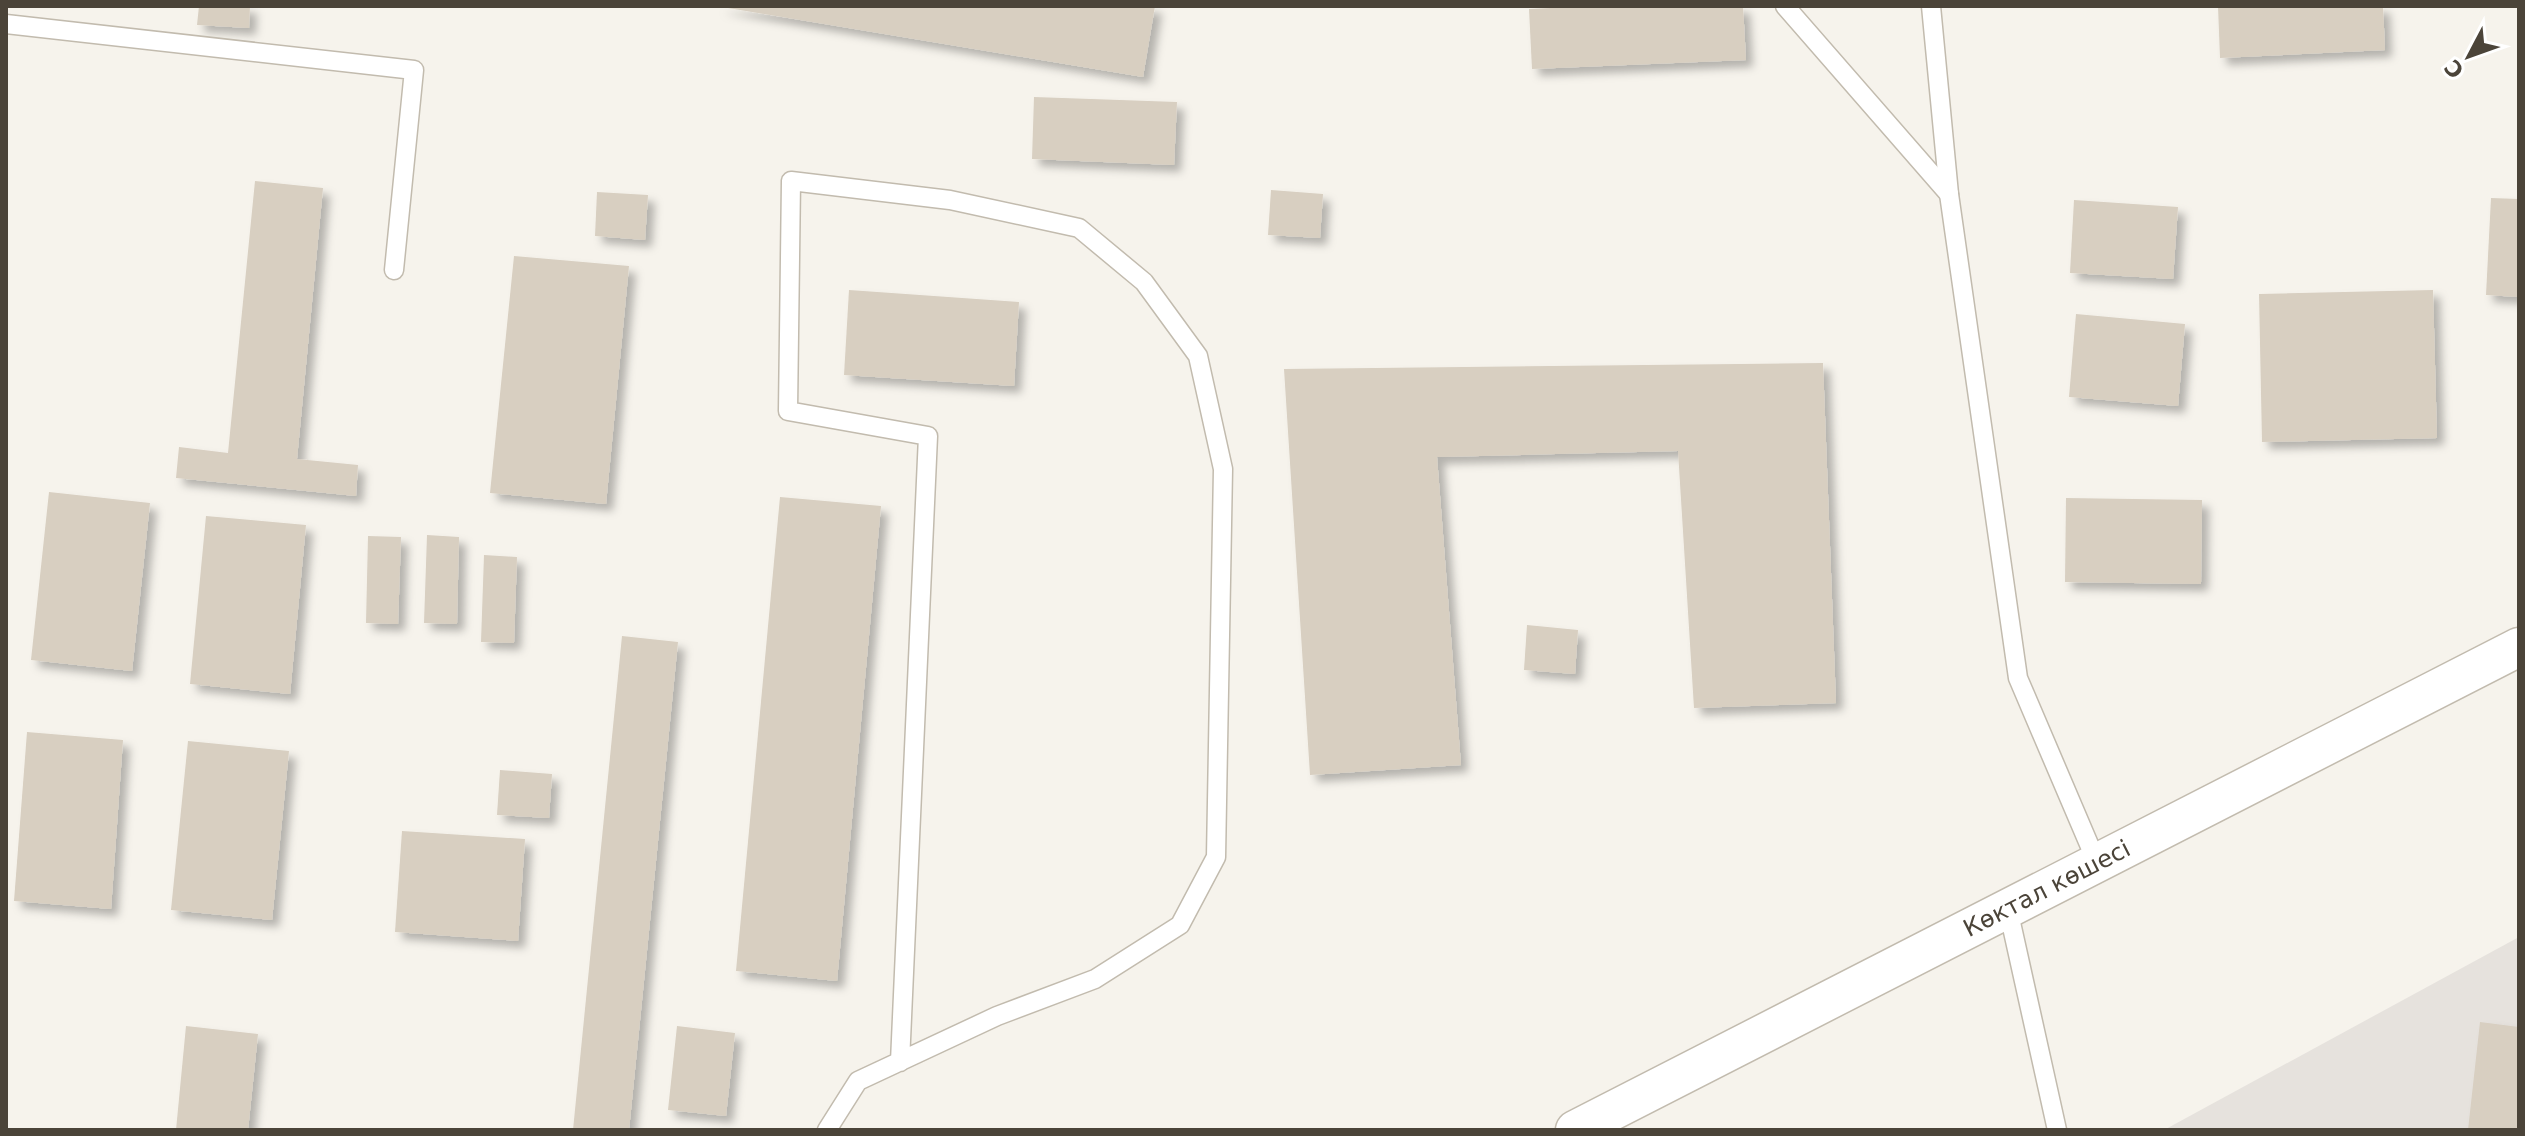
<svg xmlns="http://www.w3.org/2000/svg" width="2525" height="1136" font-family="'DejaVu Sans',sans-serif">
<style>
.industrial{fill:#e6e2dd}
.building{fill:#d8cfc1;filter:url(#shadow)}
.lines{fill:none;stroke-linecap:round;stroke-linejoin:round}
.service-casing{stroke:#c2bbae;stroke-width:21}
.minor-casing{stroke:#c2bbae;stroke-width:41}
.service{stroke:#fff;stroke-width:18}
.minor{stroke:#fff;stroke-width:38}
.labels{text-anchor:middle;stroke-width:7;stroke-linejoin:round;paint-order:stroke}
.street-label{font-size:24px;fill:#4b4439;stroke:#fff}
</style>
<defs>
<filter id="shadow"><feDropShadow dx="7" dy="7" stdDeviation="4" flood-color="#0004"/></filter>
</defs>
<rect width="100%" height="100%" fill="#f6f3ec"/>
<path class="industrial" d="M2519,937v193h-355z"/>
<g class="building">
<path d="M199,6h51l-1,22 -52,-3z"/>
<path d="M716,6h439l-12,71z"/>
<path d="M1593,6h150l3,54 -214,9 -3,-60z"/>
<path d="M2218,6h165l2,44 -165,8z"/>
<path d="M1034,97l143,5 -3,63 -142,-6z"/>
<path d="M255,181l68,7 -26,271 61,6 -2,31 -180,-18 3,-31 49,6z"/>
<path d="M1271,190l52,4 -3,44 -52,-3z"/>
<path d="M597,192l51,3 -3,45 -50,-4z"/>
<path d="M2491,198l28,1v98l-33,-2z"/>
<path d="M2074,200l104,7 -5,72 -103,-6z"/>
<path d="M514,256l115,10 -23,238 -116,-11z"/>
<path d="M849,290l170,12 -5,84 -170,-11z"/>
<path d="M2433,290l4,148 -175,4 -3,-148z"/>
<path d="M2076,314l109,10 -7,82 -109,-9z"/>
<path d="M1823,363l13,340 -142,5 -16,-257 -241,6 24,308 -151,10 -26,-406z"/>
<path d="M49,492l101,11 -18,168 -101,-11z"/>
<path d="M780,497l101,9 -44,475 -101,-10z"/>
<path d="M2066,498l136,2 -1,84 -136,-2z"/>
<path d="M206,516l100,9 -16,169 -100,-10z"/>
<path d="M427,535l32,2 -2,87 -33,-1z"/>
<path d="M368,536l33,1 -3,87 -32,-1z"/>
<path d="M484,555l33,2 -3,86 -33,-1z"/>
<path d="M1527,625l51,5 -3,44 -51,-4z"/>
<path d="M622,636l56,6 -49,488h-56z"/>
<path d="M27,732l96,8 -12,169 -97,-8z"/>
<path d="M188,741l101,10 -17,169 -101,-10z"/>
<path d="M500,770l52,4 -3,44 -52,-3z"/>
<path d="M402,831l123,8 -7,102 -123,-9z"/>
<path d="M2480,1022l39,5v103h-51z"/>
<path d="M186,1026l72,8 -10,96h-72z"/>
<path d="M677,1026l58,7 -9,83 -58,-6z"/>
</g>
<g class="lines">
<g class="service-casing">
<g id="service">
<path d="M1785,6l164,188"/>
<path d="M1931,6l18,188 69,484 79,185"/>
<path d="M6,24l408,46 -20,200"/>
<path d="M2008,909l49,221"/>
<path d="M827,1130l31,-49 139,-65 98,-37 85,-54 36,-68 7,-388 -25,-113 -54,-74 -65,-54 -129,-28 -159,-19 -3,230 140,25 -28,626"/>
</g>
</g>
<g class="minor-casing">
<g id="minor">
<path id="s1" d="M1575,1130l944,-483"/>
</g>
</g>
<use href="#service" class="service"/>
<use href="#minor" class="minor"/>
</g>
<g class="labels">
<g class="street-label">
<text dy="8" stroke="none"><textPath href="#s1" startOffset="530">Көктал көшесі</textPath></text>
</g>
</g>
<rect width="2525" height="1136" fill="none" stroke="#4b4439" stroke-width="16"/>
<g transform="translate(2469 56) rotate(229)" stroke="#ffffff" stroke-width="6" paint-order="stroke">
<path d="M0-6L14 30L0 20L-14 30Z" fill="#4b4439"/>
<text y="-12" font-size="22" font-weight="bold" text-anchor="middle" fill="#4b4439">С</text>
</g>
</svg>
